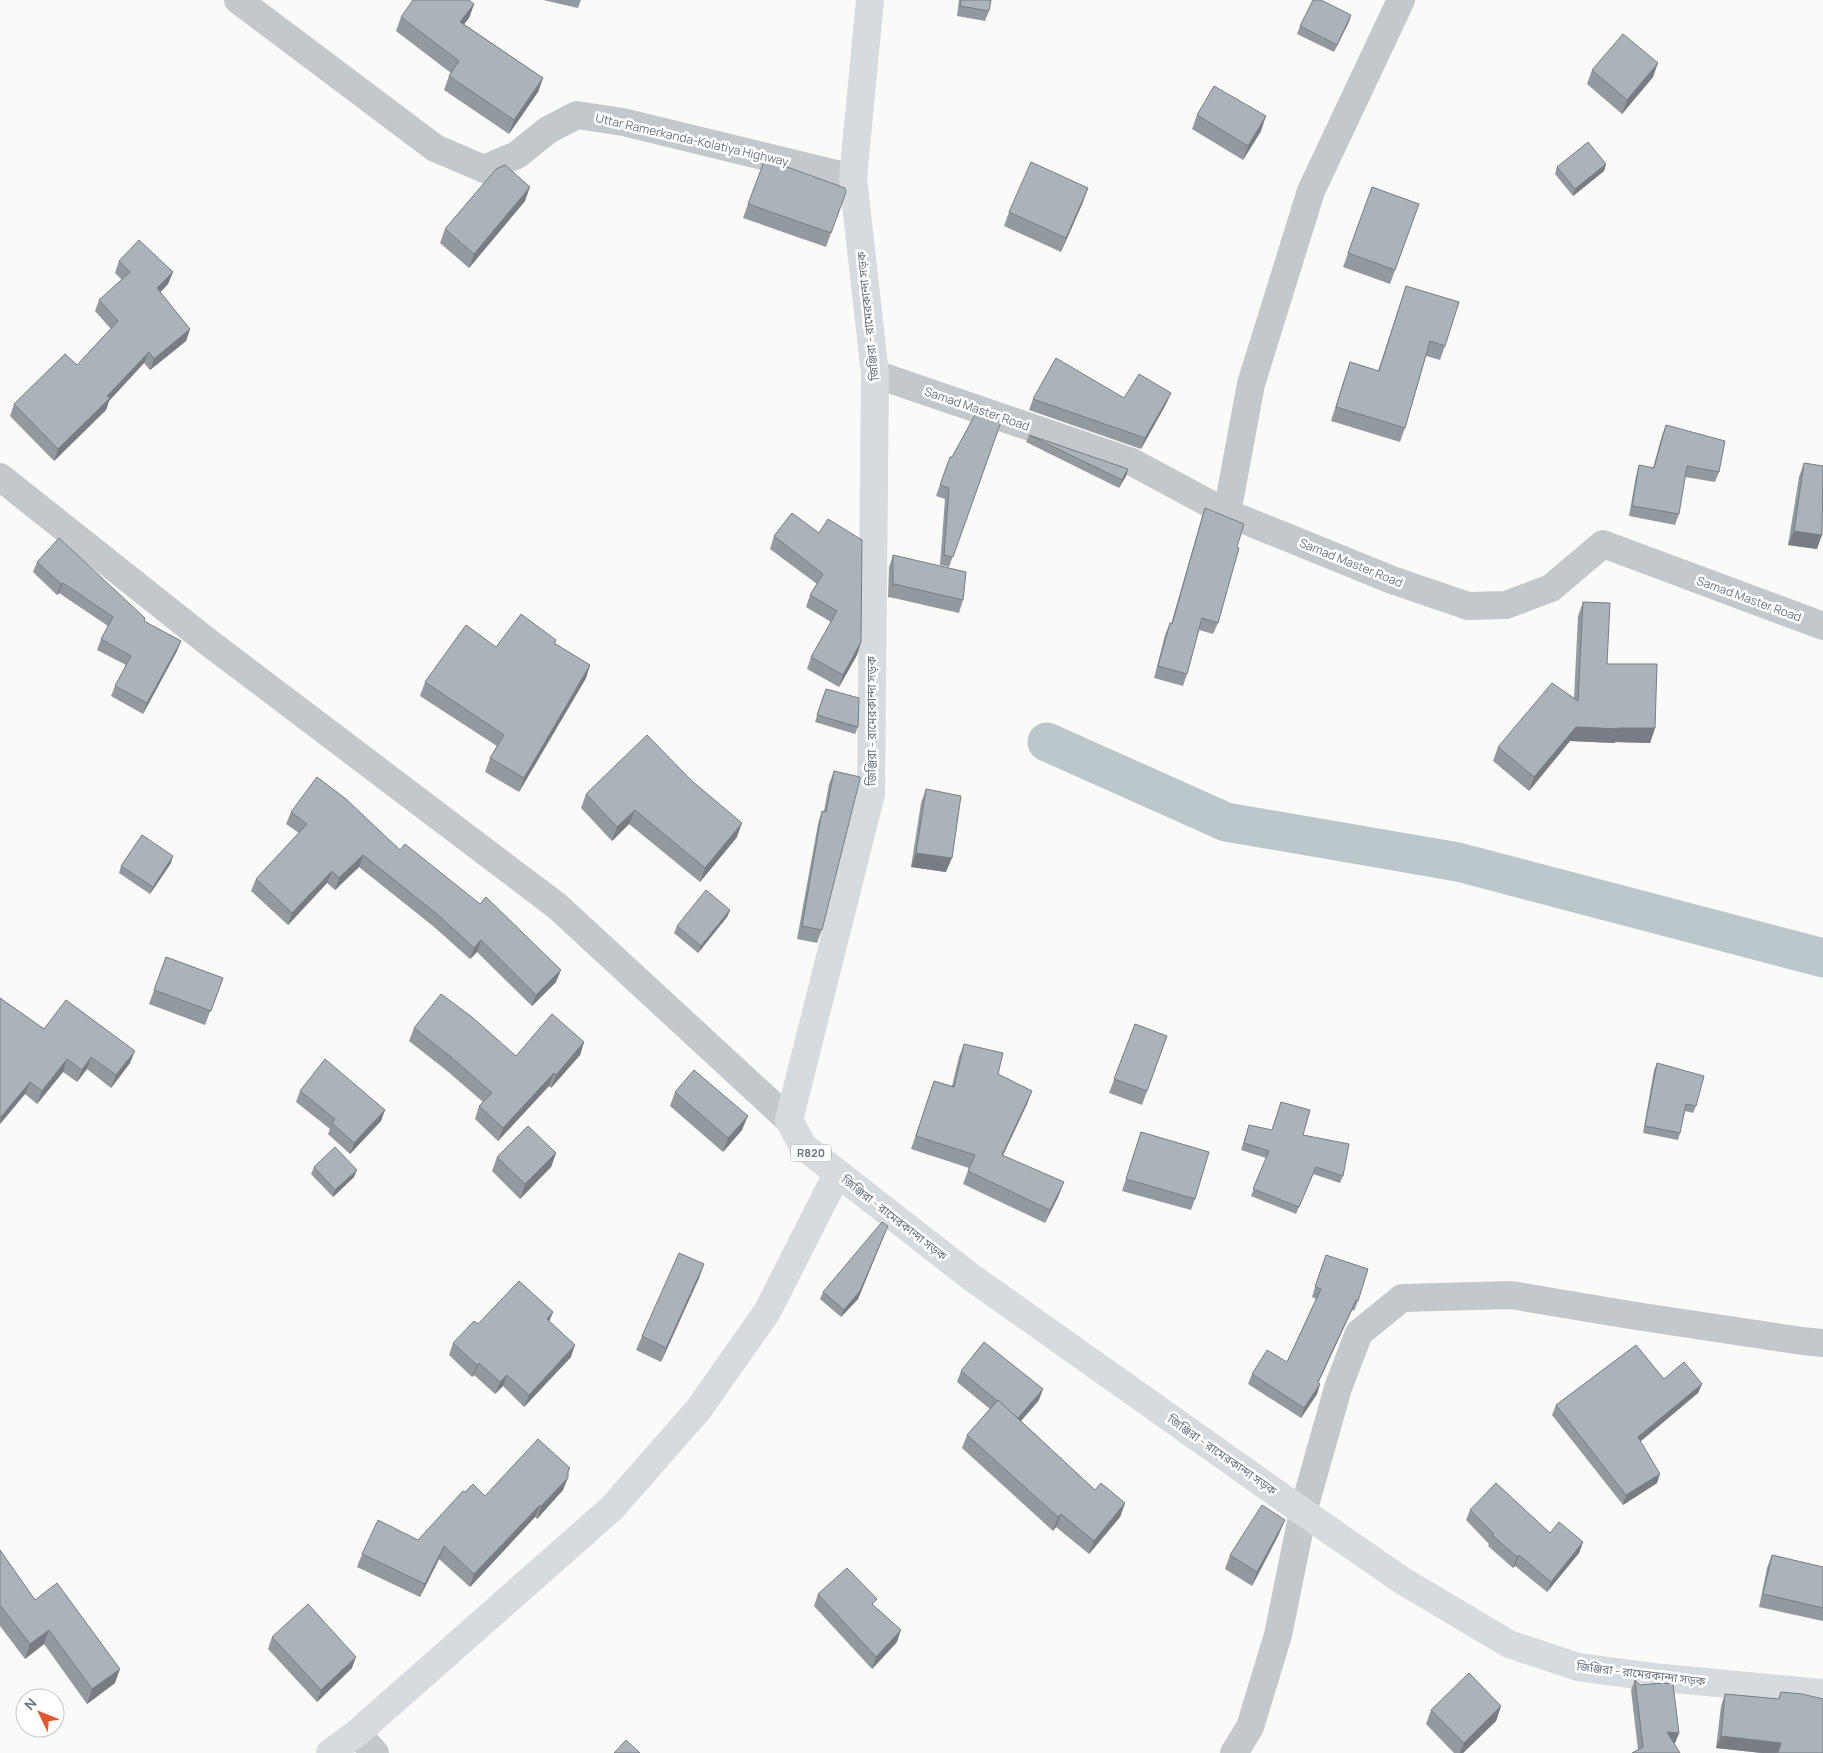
<svg xmlns="http://www.w3.org/2000/svg" width="1823" height="1753" font-family="Manrope,'Noto Sans Bengali',sans-serif">
<style>
.lines{fill:none;stroke-linecap:round;stroke-linejoin:round}
.canal{stroke:#bbc7cb;stroke-width:39}
.minor{stroke:#c3c8cc;stroke-width:28}
.major{stroke:#d6dbdf;stroke-width:28}
.wall{fill:#929a9f}
.shaded-wall{fill:#777d82}
.building{fill:#aab3b9;stroke:#777d82}
.labels{text-anchor:middle;stroke-width:5;stroke-linejoin:round;paint-order:stroke}
.shield{fill:#fff;stroke:#939fa8;stroke-width:1}
.shield-label{font-size:11px;font-weight:bold;fill:#657683}
.street-label{font-size:12px;fill:#657683;stroke:#fff}
</style>
<rect width="100%" height="100%" fill="#fafaf8"/>
<g class="lines">
<path class="canal" d="M1047,742l179,80 232,40 365,96"/>
<g class="minor">
<path d="M238,0l197,148 49,21 33,-14 31,-25 29,-15 46,7 230,56"/>
<path d="M875,374l257,88 95,51 165,67 76,26 38,-1 45,-17 52,-44 220,82"/>
<path d="M0,477l208,165 349,264 232,214"/>
<path d="M1227,513l24,-129 60,-193 90,-191"/>
<path d="M357,1733l18,20"/>
<path d="M1234,1753l16,-26 28,-92 25,-123 35,-124 21,-55 43,-35 109,-3 125,21 166,25 21,2"/>
</g>
<g class="major">
<path d="M870,0l-17,178 22,196 -4,420 -82,326 14,26 168,131 332,235 100,69 106,63 69,23 75,10 170,16"/>
<path d="M330,1753l27,-20 255,-225 86,-98 69,-98 70,-138"/>
</g>
</g>
<g class="wall">
<path d="M543,0h38l-3,8z"/>
<path d="M959,0h32l-2,11 -4,10 -28,-5z"/>
<path d="M474,4l-5,14 -5,6 79,54 -5,14 -29,42 -65,-44 5,-14 2,-3 -55,-42 5,-14z"/>
<path d="M1351,15l-17,37 -37,-18 3,-8z"/>
<path d="M1592,70l61,7 -31,37 -35,-30z"/>
<path d="M1197,115l64,16 -18,29 -51,-31z"/>
<path d="M1606,164l-2,7 -31,25 -18,-22 2,-7z"/>
<path d="M1372,187l47,17 -29,80 -47,-17z"/>
<path d="M846,192l-20,55 -83,-29 5,-14z"/>
<path d="M525,201l-56,67 -29,-25 5,-14z"/>
<path d="M1083,202l-22,50 -57,-26 5,-14z"/>
<path d="M119,261l54,11 -5,12 -8,8 30,37 -4,12 -36,29 -6,-7 -35,38 -3,9 -52,51 -44,-45 4,-12 63,-39 34,-36 -16,-18 4,-11 23,-20 -7,-7z"/>
<path d="M1406,286l39,60 -5,14 -14,-4 -21,72 -5,14 -69,-21 14,-45 5,-14 28,9z"/>
<path d="M1171,393l-5,11 -25,45 -112,-39 4,-11 91,-1z"/>
<path d="M1001,422l-52,145 -9,-2 5,-66 -9,-3 14,-39h2z"/>
<path d="M1666,425l53,47 -4,10 -30,-5 -6,37 -4,11 -46,-9 7,-40 3,-11 14,3 9,-33z"/>
<path d="M1029,435l99,34 -2,7 -7,12 -93,-46z"/>
<path d="M1804,463l13,86 -29,-4 11,-68z"/>
<path d="M1205,508l32,39 -19,76 -5,11 -14,-4 -12,44 -4,12 -29,-8 11,-43 5,-12 1,1 30,-104z"/>
<path d="M792,513l69,129 -4,13 -18,32 -32,-18 4,-12 20,-35 -25,-15 4,-12 7,-11 -47,-35 4,-13z"/>
<path d="M893,555l70,45 -4,13 -70,-16 -1,1 1,-31z"/>
<path d="M37,562l108,56 -1,3 33,30 -34,63 -32,-18 4,-10 11,-21 -29,-15 4,-11 7,-13 -49,-33 -2,2 -24,-23z"/>
<path d="M1583,602l24,62 48,64 -5,15 -35,-1v1l-45,-2 -41,50 -36,-30 5,-14 76,-49 4,-82z"/>
<path d="M556,640l-1,4 35,21 -4,13 -67,114 -34,-20 5,-14 7,-12 -77,-50 5,-14 71,-35z"/>
<path d="M823,696l35,31 -3,7 -40,-12z"/>
<path d="M834,771l-12,159 -5,13 -20,-4 21,-115 4,-13h2l5,-27z"/>
<path d="M926,789l20,83 -35,-5 10,-64z"/>
<path d="M586,794l151,43 -37,45 -71,-58 -17,17 -31,-33z"/>
<path d="M291,812l109,38 156,132 -24,24 -55,-54 -7,7 -37,-33 -74,-59 -24,23 -8,-7 -39,42 -37,-34 5,-12 43,-46 -13,-9z"/>
<path d="M171,863l-21,31 -31,-21 2,-7z"/>
<path d="M730,910l-3,7 -29,36 -24,-20 3,-7z"/>
<path d="M166,957l57,21 -18,47 -56,-21z"/>
<path d="M0,998l44,31 86,34 -19,25 -24,-19 -10,13 -14,-10 -26,32 -12,-10 -25,30z"/>
<path d="M1135,1024l32,12 -25,69 -33,-12z"/>
<path d="M414,1028l102,28 68,-14 -4,13 -29,33 -2,-2 -51,55 -23,-22 4,-13 4,-4 -37,-32 -37,-29z"/>
<path d="M964,1044l34,30 34,17 -5,13 -24,51 56,40 -14,28 -82,-39 6,-16 -58,-19 23,-68 18,5 7,-29z"/>
<path d="M1657,1063l39,43 -3,7 -8,-2 -5,22 -2,7 -35,-7 11,-63z"/>
<path d="M300,1091l81,30 -31,33 -22,-20 2,-5 -34,-27z"/>
<path d="M675,1092l67,38 -19,22 -53,-46z"/>
<path d="M1281,1102l22,33 40,41 -3,7 -27,-9 -17,40 -45,-18 15,-38 -25,-8 8,-25 23,5z"/>
<path d="M1141,1132l54,67 -4,11 -69,-19z"/>
<path d="M556,1153l-5,14 -31,32 -28,-28 5,-14z"/>
<path d="M314,1167l40,10 -21,20 -22,-23z"/>
<path d="M885,1233l-27,66 -17,18 -21,-18 3,-7z"/>
<path d="M704,1264l-5,14 -38,84 -25,-12 6,-14z"/>
<path d="M1322,1265l36,36 -4,10 -2,-1 -34,73 2,1 -3,10 -16,24 -53,-34 4,-10 35,-12 29,-63 -4,-2z"/>
<path d="M553,1312l-4,9 22,36 -47,50 -21,-21 -8,8 -21,-19 -2,2 -23,-22 4,-12 25,-19z"/>
<path d="M961,1371l78,29 -18,21 74,69 30,13 -5,14 -31,37 -33,-27 -3,4 -91,-83 5,-13 23,-26 -33,-27z"/>
<path d="M1664,1379l38,5 -4,9 -58,48 17,42 -34,22 -71,-90 4,-10z"/>
<path d="M568,1474l-5,16 -26,29 -2,-2 -65,70 -31,-28 -19,38 -63,-30 5,-13 56,-14 47,-48 20,4z"/>
<path d="M1470,1510l80,23 33,9 -4,11 -32,39 -32,-26 -2,2 -25,-22 1,-2 -23,-24z"/>
<path d="M1279,1534l-27,52 -27,-17 5,-14z"/>
<path d="M0,1550l35,50 80,83 -28,21 -43,-60 -19,15 -25,-33z"/>
<path d="M1772,1555l51,12v54l-64,-14 8,-39z"/>
<path d="M818,1594l56,12 23,36 -25,27 -58,-63z"/>
<path d="M272,1637l80,31 -35,34 -49,-53z"/>
<path d="M1635,1680l44,53 -4,10 -37,7 -7,-60z"/>
<path d="M1781,1692l42,61h-61l-46,-5 5,-42 4,-12 53,5z"/>
<path d="M1501,1706l-5,15 -33,32h-9l-28,-29 5,-14z"/>
</g>
<g class="shaded-wall">
<path d="M474,4l-5,14 -14,18 5,-14z"/>
<path d="M1351,15l-2,7 -15,30 3,-7z"/>
<path d="M1658,63l-5,14 -31,37 5,-14z"/>
<path d="M543,78l-5,14 -29,42 5,-14z"/>
<path d="M1266,116l-5,15 -18,29 5,-14z"/>
<path d="M1606,164l-2,7 -31,25 2,-7z"/>
<path d="M530,187l-5,14 -56,67 5,-14z"/>
<path d="M1088,188l-5,14 -22,50 5,-14z"/>
<path d="M173,272l-5,12 -15,16 4,-12z"/>
<path d="M190,329l-4,12 -36,29 4,-11z"/>
<path d="M149,352l-5,11 -35,38 -3,9 -52,51 4,-12z"/>
<path d="M1171,393l-5,11 -25,45 4,-11z"/>
<path d="M1128,469l-2,7 -7,12 3,-8z"/>
<path d="M1794,531l28,4 -5,14 -29,-4z"/>
<path d="M63,583l-4,10 -2,2 4,-11z"/>
<path d="M181,641l-4,10 -34,63 4,-11z"/>
<path d="M861,642l-4,13 -18,32 4,-12z"/>
<path d="M590,665l-4,13 -67,114 5,-14z"/>
<path d="M1576,727l42,1h37l-5,15 -35,-1v1l-45,-2 -41,50 5,-14z"/>
<path d="M635,810l-6,14 -17,17 5,-14z"/>
<path d="M742,823l-5,14 -37,45 5,-14z"/>
<path d="M916,853l36,5 -6,14 -35,-5z"/>
<path d="M363,855l-4,12 -24,23 4,-12z"/>
<path d="M173,856l-2,7 -21,31 3,-7z"/>
<path d="M332,871l-5,12 -39,42 4,-12z"/>
<path d="M730,910l-3,7 -29,36 3,-7z"/>
<path d="M481,940l-4,12 -7,7 4,-11z"/>
<path d="M561,970l-5,12 -24,24 4,-11z"/>
<path d="M584,1042l-4,13 -29,33 5,-13z"/>
<path d="M135,1051l-5,12 -19,25 5,-13z"/>
<path d="M91,1057l-4,12 -10,13 5,-12z"/>
<path d="M67,1059l-4,13 -26,32 5,-13z"/>
<path d="M554,1073l-5,13 -51,55 5,-13z"/>
<path d="M30,1082l-5,12 -25,30 1,-7z"/>
<path d="M1032,1091l-5,13 -30,64 5,-13z"/>
<path d="M385,1110l-4,11 -31,33 4,-11z"/>
<path d="M748,1116l-6,14 -19,22 5,-14z"/>
<path d="M556,1153l-5,14 -31,32 5,-15z"/>
<path d="M357,1170l-3,7 -21,20 2,-7z"/>
<path d="M1064,1182l-5,13 -14,28 5,-13z"/>
<path d="M885,1233l-27,66 -17,18 3,-7z"/>
<path d="M704,1264l-5,14 -38,84 5,-14z"/>
<path d="M1356,1300l-4,10 -38,82 4,-10z"/>
<path d="M553,1312l-5,12 -1,-5z"/>
<path d="M575,1345l-4,12 -47,50 5,-12z"/>
<path d="M479,1363l-5,12 -2,2 5,-12z"/>
<path d="M507,1375l-4,11 -8,8 5,-12z"/>
<path d="M1320,1384l-3,10 -16,24 3,-10z"/>
<path d="M1702,1384l-4,9 -64,54 4,-10z"/>
<path d="M1043,1389l-4,11 -25,29 4,-11z"/>
<path d="M570,1468l-5,12 3,-2 -5,12 -26,29 4,-13z"/>
<path d="M1660,1474l-3,9 -34,22 3,-10z"/>
<path d="M1125,1503l-5,14 -31,37 5,-13z"/>
<path d="M540,1505l-5,12 -65,70 4,-13z"/>
<path d="M1061,1514l-5,13 -3,4 5,-14z"/>
<path d="M1285,1520l-6,14 -27,52 5,-14z"/>
<path d="M1583,1542l-4,11 -32,39 4,-10z"/>
<path d="M444,1546l-5,13 -19,38 5,-13z"/>
<path d="M1519,1555l-4,11 -2,2 4,-11z"/>
<path d="M49,1630l-5,14 -19,15 5,-15z"/>
<path d="M901,1630l-4,12 -25,27 4,-12z"/>
<path d="M356,1657l-4,11 -35,34 4,-12z"/>
<path d="M120,1669l-5,14 -28,21 5,-15z"/>
<path d="M1501,1706l-5,15 -33,32h-3l4,-10z"/>
<path d="M1667,1732l12,1 -4,10 -12,-1z"/>
<path d="M1721,1736l60,7 -4,10h-15l-46,-5z"/>
</g>
<g class="building">
<path d="M413,0h56l5,4 -14,18 83,56 -29,42 -65,-44 10,-15 -58,-44z"/>
<path d="M961,0h30l-2,11 -29,-5z"/>
<path d="M1313,0h8l30,15 -14,30 -37,-19z"/>
<path d="M1623,34l35,29 -31,37 -35,-30z"/>
<path d="M1214,86l52,30 -18,30 -51,-31z"/>
<path d="M1588,142l18,22 -31,25 -18,-22z"/>
<path d="M765,159l80,29 1,4 -15,41 -83,-29z"/>
<path d="M1031,162l57,26 -22,50 -57,-26z"/>
<path d="M505,165l25,22 -56,67 -29,-25 51,-60z"/>
<path d="M1372,187l47,17 -24,66 -47,-17z"/>
<path d="M139,240l34,32 -16,16 33,41 -36,30 -5,-7 -42,44 3,2 -52,51 -44,-45 51,-50 12,11 41,-44 -19,-21 31,-28 -11,-11z"/>
<path d="M1406,286l53,16 -14,44 -15,-5 -25,87 -69,-21 14,-45 29,9z"/>
<path d="M1056,358l68,40 15,-24 32,19 -26,45 -112,-39z"/>
<path d="M976,413l25,9 -48,135 -9,-2 5,-67 -9,-3 10,-28h2z"/>
<path d="M1666,425l59,16 -6,31 -32,-6 -8,48 -47,-8 7,-41 15,3z"/>
<path d="M1029,435l99,34 -6,11z"/>
<path d="M1804,463l19,3 -1,69 -28,-4z"/>
<path d="M1205,508l39,16 -7,23 2,1 -21,75 -16,-5 -15,56 -29,-8 12,-43 2,1z"/>
<path d="M792,513l27,20 9,-14 34,21 -1,102 -18,33 -32,-18 26,-46 -27,-16 13,-21 -49,-38z"/>
<path d="M59,538l86,80 -1,3 37,20 -34,62 -32,-17 16,-30 -30,-17 12,-22 -50,-34 -2,1 -24,-22z"/>
<path d="M893,555l73,17 -3,28 -69,-16 -1,2z"/>
<path d="M1583,602l27,1 -3,61h50l-2,64h-37l2,1 -44,-2 -42,50 -36,-30 54,-64 26,18z"/>
<path d="M521,614l35,26 -2,3 36,22 -66,113 -34,-20 14,-23 -79,-53 41,-57 30,22z"/>
<path d="M826,689l33,9 -1,29 -41,-12z"/>
<path d="M647,735l45,46 50,42 -37,45 -70,-58 -18,17 -31,-33z"/>
<path d="M834,771l26,6v2l-38,151 -20,-4 20,-115 4,1z"/>
<path d="M317,777l29,22 54,51 5,-6 75,60 6,-7 75,73 -25,25 -55,-55 -7,8 -37,-34 -74,-59 -24,23 -7,-7 -40,42 -36,-34 51,-55 -16,-12z"/>
<path d="M926,789l35,7 -9,62 -36,-5z"/>
<path d="M142,835l31,21 -20,31 -32,-21z"/>
<path d="M706,890l24,20 -29,36 -24,-20z"/>
<path d="M166,957l57,21 -12,33 -57,-21z"/>
<path d="M441,994l31,23 44,39 36,-42 32,28 -28,33 -2,-2 -51,55 -24,-22 13,-13 -41,-36 -37,-29z"/>
<path d="M0,998l44,31 22,-29 69,51 -19,24 -25,-18 -9,13 -15,-11 -25,32 -12,-9 -29,35 -1,-1z"/>
<path d="M1135,1024l32,12 -20,55 -33,-12z"/>
<path d="M964,1044l39,9 -5,21 34,17 -30,64 62,27 -14,28 -82,-39 7,-16 -59,-19 18,-55 20,6z"/>
<path d="M325,1059l60,51 -31,33 -22,-20 3,-4 -35,-28z"/>
<path d="M1657,1063l47,13 -8,30 -10,-2 -6,29 -35,-7z"/>
<path d="M694,1070l54,46 -20,22 -53,-46z"/>
<path d="M1281,1102l29,8 -7,25 46,9 -6,32 -27,-9 -17,40 -46,-18 16,-38 -25,-8 5,-18 23,5z"/>
<path d="M528,1126l28,27 -31,31 -28,-27z"/>
<path d="M1141,1132l68,20 -14,47 -69,-20z"/>
<path d="M335,1147l22,23 -22,20 -21,-23z"/>
<path d="M882,1222l6,4 -28,65 -16,19 -21,-18z"/>
<path d="M679,1253l25,11 -38,84 -24,-12z"/>
<path d="M1326,1255l42,14 -10,32 -2,-1 -38,82 2,2 -16,24 -52,-34 15,-24 20,12 34,-73 -6,-2z"/>
<path d="M519,1281l34,31 -6,7 28,26 -46,50 -22,-20 -7,7 -21,-19 -2,2 -24,-22 21,-22 4,3z"/>
<path d="M984,1342l59,47 -25,29 -57,-47z"/>
<path d="M1636,1345l28,34 20,-17 18,22 -64,53 22,37 -34,21 -70,-90z"/>
<path d="M998,1400l97,90 6,-7 24,20 -31,38 -33,-27 -3,3 -91,-82z"/>
<path d="M538,1439l32,29 -2,2v8l-27,28 -1,-1 -66,69 -30,-28 -19,38 -63,-30 16,-34 40,20 45,-49 2,1 8,-8 12,12z"/>
<path d="M1496,1483l54,50 9,-11 24,20 -32,40 -32,-27 -2,2 -25,-22 2,-1 -24,-24z"/>
<path d="M1262,1505l23,15 -28,52 -27,-17z"/>
<path d="M0,1550l35,50 22,-17 63,86 -28,20 -43,-59 -19,14 -30,-39z"/>
<path d="M1772,1555l51,12v41l-60,-14z"/>
<path d="M847,1568l30,31 -5,5 29,26 -25,27 -58,-63z"/>
<path d="M308,1604l48,53 -35,33 -49,-53z"/>
<path d="M1469,1673l32,33 -37,37 -33,-33z"/>
<path d="M1635,1680l5,5 22,-2 11,1 6,49 -12,-1 13,21h-48l11,-6z"/>
<path d="M1781,1692l21,2 21,5v54h-45l3,-10 -60,-7 4,-42 54,5z"/>
<path d="M626,1740l14,13h-26z"/>
</g>
<g class="labels">
<rect class="shield" x="791" y="1144.5" width="40" height="17" rx="4"/>
<g class="shield-label">
<text x="811" y="1157">R820</text>
</g>
<g class="street-label">
<text transform="translate(692 140) rotate(13)" y="4">Uttar Ramerkanda-Kolatiya Highway</text>
<text transform="translate(868 316) rotate(-96)" y="4">জিঞ্জিরা - রামেরকান্দা সড়ক</text>
<text transform="translate(977 409) rotate(19)" y="4">Samad Master Road</text>
<text transform="translate(1351 563) rotate(22)" y="4">Samad Master Road</text>
<text transform="translate(1749 599) rotate(20)" y="4">Samad Master Road</text>
<text transform="translate(872 721) rotate(-90)" y="4">জিঞ্জিরা - রামেরকান্দা সড়ক</text>
<text transform="translate(894 1218) rotate(38)" y="4">জিঞ্জিরা - রামেরকান্দা সড়ক</text>
<text transform="translate(1222 1455) rotate(35)" y="4">জিঞ্জিরা - রামেরকান্দা সড়ক</text>
<text transform="translate(1641 1674) rotate(7)" y="4">জিঞ্জিরা - রামেরকান্দা সড়ক</text>
</g>
</g>
<g transform="translate(40 1713) rotate(313)"><circle r="24" fill="#ffffff" stroke="#c1c8cd"/>
<path d="M0-4L9 19L0 12L-9 19Z" fill="#e4572e"/>
<text y="-8" font-size="14" font-weight="bold" text-anchor="middle" fill="#657683">N</text>
</g>
</svg>
